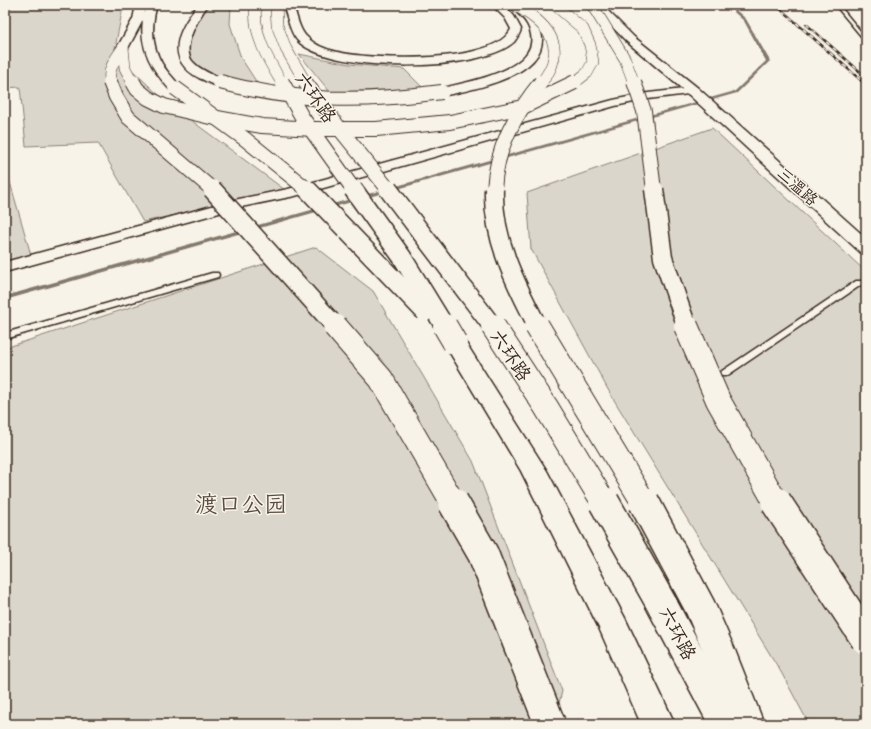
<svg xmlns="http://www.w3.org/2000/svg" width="871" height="729" font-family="Caveat,'LXGW WenKai TC',sans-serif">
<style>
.green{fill:#dbd6cb;stroke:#8b8074}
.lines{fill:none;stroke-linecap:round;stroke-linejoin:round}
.stream{fill:#84786c;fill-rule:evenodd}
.service-casing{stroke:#3b2a1e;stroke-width:3}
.minor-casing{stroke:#3b2a1e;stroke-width:3}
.trunk-casing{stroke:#3b2a1e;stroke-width:3}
.motorway-casing{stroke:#3b2a1e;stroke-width:3}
.service{fill:#f7f3e8;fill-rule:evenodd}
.minor{fill:#f7f3e8;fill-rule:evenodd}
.trunk{fill:#f7f3e8;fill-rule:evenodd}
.motorway{fill:#f7f3e8;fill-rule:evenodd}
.rail-far1-casing{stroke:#3b2a1e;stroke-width:2.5}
.rail-casing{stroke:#3b2a1e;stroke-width:3}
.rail-far1{stroke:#f7f3e8;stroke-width:1.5;stroke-dasharray:4.5;stroke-linecap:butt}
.rail{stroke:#f7f3e8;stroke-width:2;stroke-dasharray:6;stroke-linecap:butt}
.motorway-bridge-far4-casing{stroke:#3b2a1e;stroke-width:12;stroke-linecap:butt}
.motorway-bridge-far3-casing{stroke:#3b2a1e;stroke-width:16;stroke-linecap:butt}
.motorway-bridge-far2-casing{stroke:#3b2a1e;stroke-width:21;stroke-linecap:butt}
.motorway-bridge-far1-casing{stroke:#3b2a1e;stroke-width:26;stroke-linecap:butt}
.motorway-bridge-casing{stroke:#3b2a1e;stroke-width:33;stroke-linecap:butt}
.motorway-bridge-far4{stroke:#f7f3e8;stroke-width:11}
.motorway-bridge-far3{stroke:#f7f3e8;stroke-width:14}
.motorway-bridge-far2{stroke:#f7f3e8;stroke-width:18}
.motorway-bridge-far1{stroke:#f7f3e8;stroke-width:24}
.motorway-bridge{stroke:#f7f3e8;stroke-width:30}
.labels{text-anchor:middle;stroke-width:3;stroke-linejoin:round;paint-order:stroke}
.far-street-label{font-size:16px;fill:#3b2a1e;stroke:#f7f3e8}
.street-label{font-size:19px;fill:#3b2a1e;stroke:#f7f3e8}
.near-park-label{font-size:23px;fill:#5b4c41;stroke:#f7f3e8}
</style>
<rect width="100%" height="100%" fill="#f7f3e8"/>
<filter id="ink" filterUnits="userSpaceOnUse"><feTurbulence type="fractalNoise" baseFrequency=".025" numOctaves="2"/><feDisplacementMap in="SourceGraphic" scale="8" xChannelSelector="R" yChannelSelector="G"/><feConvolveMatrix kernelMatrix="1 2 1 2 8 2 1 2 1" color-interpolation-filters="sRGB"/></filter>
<g filter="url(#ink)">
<g class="green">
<path d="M5,5h125l-8,7 -8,41 51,48 120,89 -142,32 -45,-79 -72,3 -6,-59 -15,1z"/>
<path d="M197,5h34l-1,19 11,34 20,31 -51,-9 -29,-19 -2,-14z"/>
<path d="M299,54l50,10 55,5 18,18 -33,5h-59z"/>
<path d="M712,128l154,144v452h-57l-28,-52 -170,-277 -80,-146 -4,-56z"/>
<path d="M5,165l28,97 -28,7z"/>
<path d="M316,247l57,44 100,170 89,230 -8,33h-549v-376z"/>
</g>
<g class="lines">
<path class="stream" d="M726,5h4l16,14 24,42 -33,32 -732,207v-4l730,-205 31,-30 -22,-40z"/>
<g class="service-casing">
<g id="service">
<path d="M835,5h4l27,33v4z"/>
<path d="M212,273h6l1,2 -1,2 -213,62v-6z"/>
<path d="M856,281h10v4h-5l-133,90h-6l-2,-2 2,-2z"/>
</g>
</g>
<g class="minor-casing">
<path id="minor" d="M693,88l6,3 -2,2 -49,6 -33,7 -320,90 -54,11 -236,65v-10l229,-62 54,-11 325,-89 35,-7z"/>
</g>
<g class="trunk-casing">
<path id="trunk" d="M591,5h11l32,32 64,51 168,150v15l-6,-1 -172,-158 -62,-53z"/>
</g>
<g class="motorway-casing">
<g id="motorway">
<path d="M136,5h10l-2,8 3,-8h10c-7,23 -5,46 10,66 5,6 10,11 14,17l-2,3h-8c-19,-21 -32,-43 -28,-71l-16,30h-8l-2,-2 16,-29z"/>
<path d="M198,5h10c-9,12 -28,43 -15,57 7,8 20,13 29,17l2,3 -2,3c-8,2 -15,-4 -23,-7 -35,-19 -21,-48 -1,-73z"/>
<path d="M283,5h10c4,10 6,26 15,33 8,8 20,12 30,14 33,8 157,13 173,-23l-6,-11 -13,-13h12l10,11 7,13c-1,5 -4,9 -7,13 -34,31 -179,31 -214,1 -10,-8 -12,-26 -17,-38z"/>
<path d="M509,5h12c11,8 20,19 21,33 2,39 -71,52 -100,58l-5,-1 -1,-3 1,-3c26,-6 110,-19 92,-61 -4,-11 -13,-15 -20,-23z"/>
<path d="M455,337l8,1 3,5 81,128 78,147 50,106h-34l-42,-96 -78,-157 -77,-128 3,-5z"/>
</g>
</g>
<use href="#service" class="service"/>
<use href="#minor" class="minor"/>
<use href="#trunk" class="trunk"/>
<use href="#motorway" class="motorway"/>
<g class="rail-far1-casing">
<g id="rail-far1">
<path d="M776,5l88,78"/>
<path d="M806,24l60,53"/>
</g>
</g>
<g class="rail-casing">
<path id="rail" d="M863,82l3,3"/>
</g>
<use href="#rail-far1" class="rail-far1"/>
<use href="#rail" class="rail"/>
<g class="motorway-bridge-far4-casing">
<g id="motorway-bridge-far4">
<path d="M256,5c-4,28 12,55 26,78"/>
<path d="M276,5l1,20 9,24 20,34"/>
<path d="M555,5l28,24 7,16 3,17 -6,11 -13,10"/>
<path d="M592,5l33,54 9,24"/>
<path d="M518,7c33,19 50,43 23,76"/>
<path d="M123,48l2,20 8,15"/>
<path d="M218,82l5,1"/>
<path d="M111,83c-5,-12 5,-25 12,-35"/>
</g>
</g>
<g class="motorway-bridge-far3-casing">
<g id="motorway-bridge-far3">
<path d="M110,82l6,15 12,20 85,73"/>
<path d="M133,82l4,7 11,9 16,8 42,10 56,10 52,3h62l74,-7 73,-15 52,-25"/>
<path d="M220,82c77,21 144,20 222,10"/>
<path d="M282,82l20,35 52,73"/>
<path d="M305,82l34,46 50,62"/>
<path d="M634,82l10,29 10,79"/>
<path d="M175,88l70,51 63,51"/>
<path d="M494,190c2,-42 21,-76 47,-108"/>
</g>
</g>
<g class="motorway-bridge-far2-casing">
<g id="motorway-bridge-far2">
<path d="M212,189l124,138"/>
<path d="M307,189l118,123"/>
<path d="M353,189l49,68 43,70"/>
<path d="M388,189l105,138"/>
<path d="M494,189c-2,49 22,96 44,138"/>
<path d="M654,189l9,69 24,69"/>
</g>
</g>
<g class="motorway-bridge-far1-casing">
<g id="motorway-bridge-far1">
<path d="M335,326l46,53 72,124"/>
<path d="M445,326l10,17"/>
<path d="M493,326l53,81 58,96"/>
<path d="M537,326l107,177"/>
<path d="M686,326l32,74 58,103"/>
</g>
</g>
<g class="motorway-bridge-casing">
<g id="motorway-bridge">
<path d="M453,502l30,52 67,170"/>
<path d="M604,502l57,101 64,121"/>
<path d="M644,502l56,105 20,46 28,71"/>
<path d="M776,502l90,137"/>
</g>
</g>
<use href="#motorway-bridge-far4" class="motorway-bridge-far4"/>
<use href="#motorway-bridge-far3" class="motorway-bridge-far3"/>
<use href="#motorway-bridge-far2" class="motorway-bridge-far2"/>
<use href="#motorway-bridge-far1" class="motorway-bridge-far1"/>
<use href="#motorway-bridge" class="motorway-bridge"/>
</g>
</g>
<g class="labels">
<g class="far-street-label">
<text transform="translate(798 186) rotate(42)" y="6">三温路</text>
</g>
<g class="street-label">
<text transform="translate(316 97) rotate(55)" y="7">六环路</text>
<text transform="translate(511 355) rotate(56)" y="7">六环路</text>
<text transform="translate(678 633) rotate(62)" y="7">六环路</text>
</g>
<g class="near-park-label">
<text x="241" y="512">渡口公园</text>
</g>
</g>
<rect width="871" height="729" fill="none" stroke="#f7f3e8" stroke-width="20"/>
<rect x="10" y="10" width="851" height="709" fill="none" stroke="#3b2a1e" stroke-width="1.5" filter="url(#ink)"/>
</svg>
